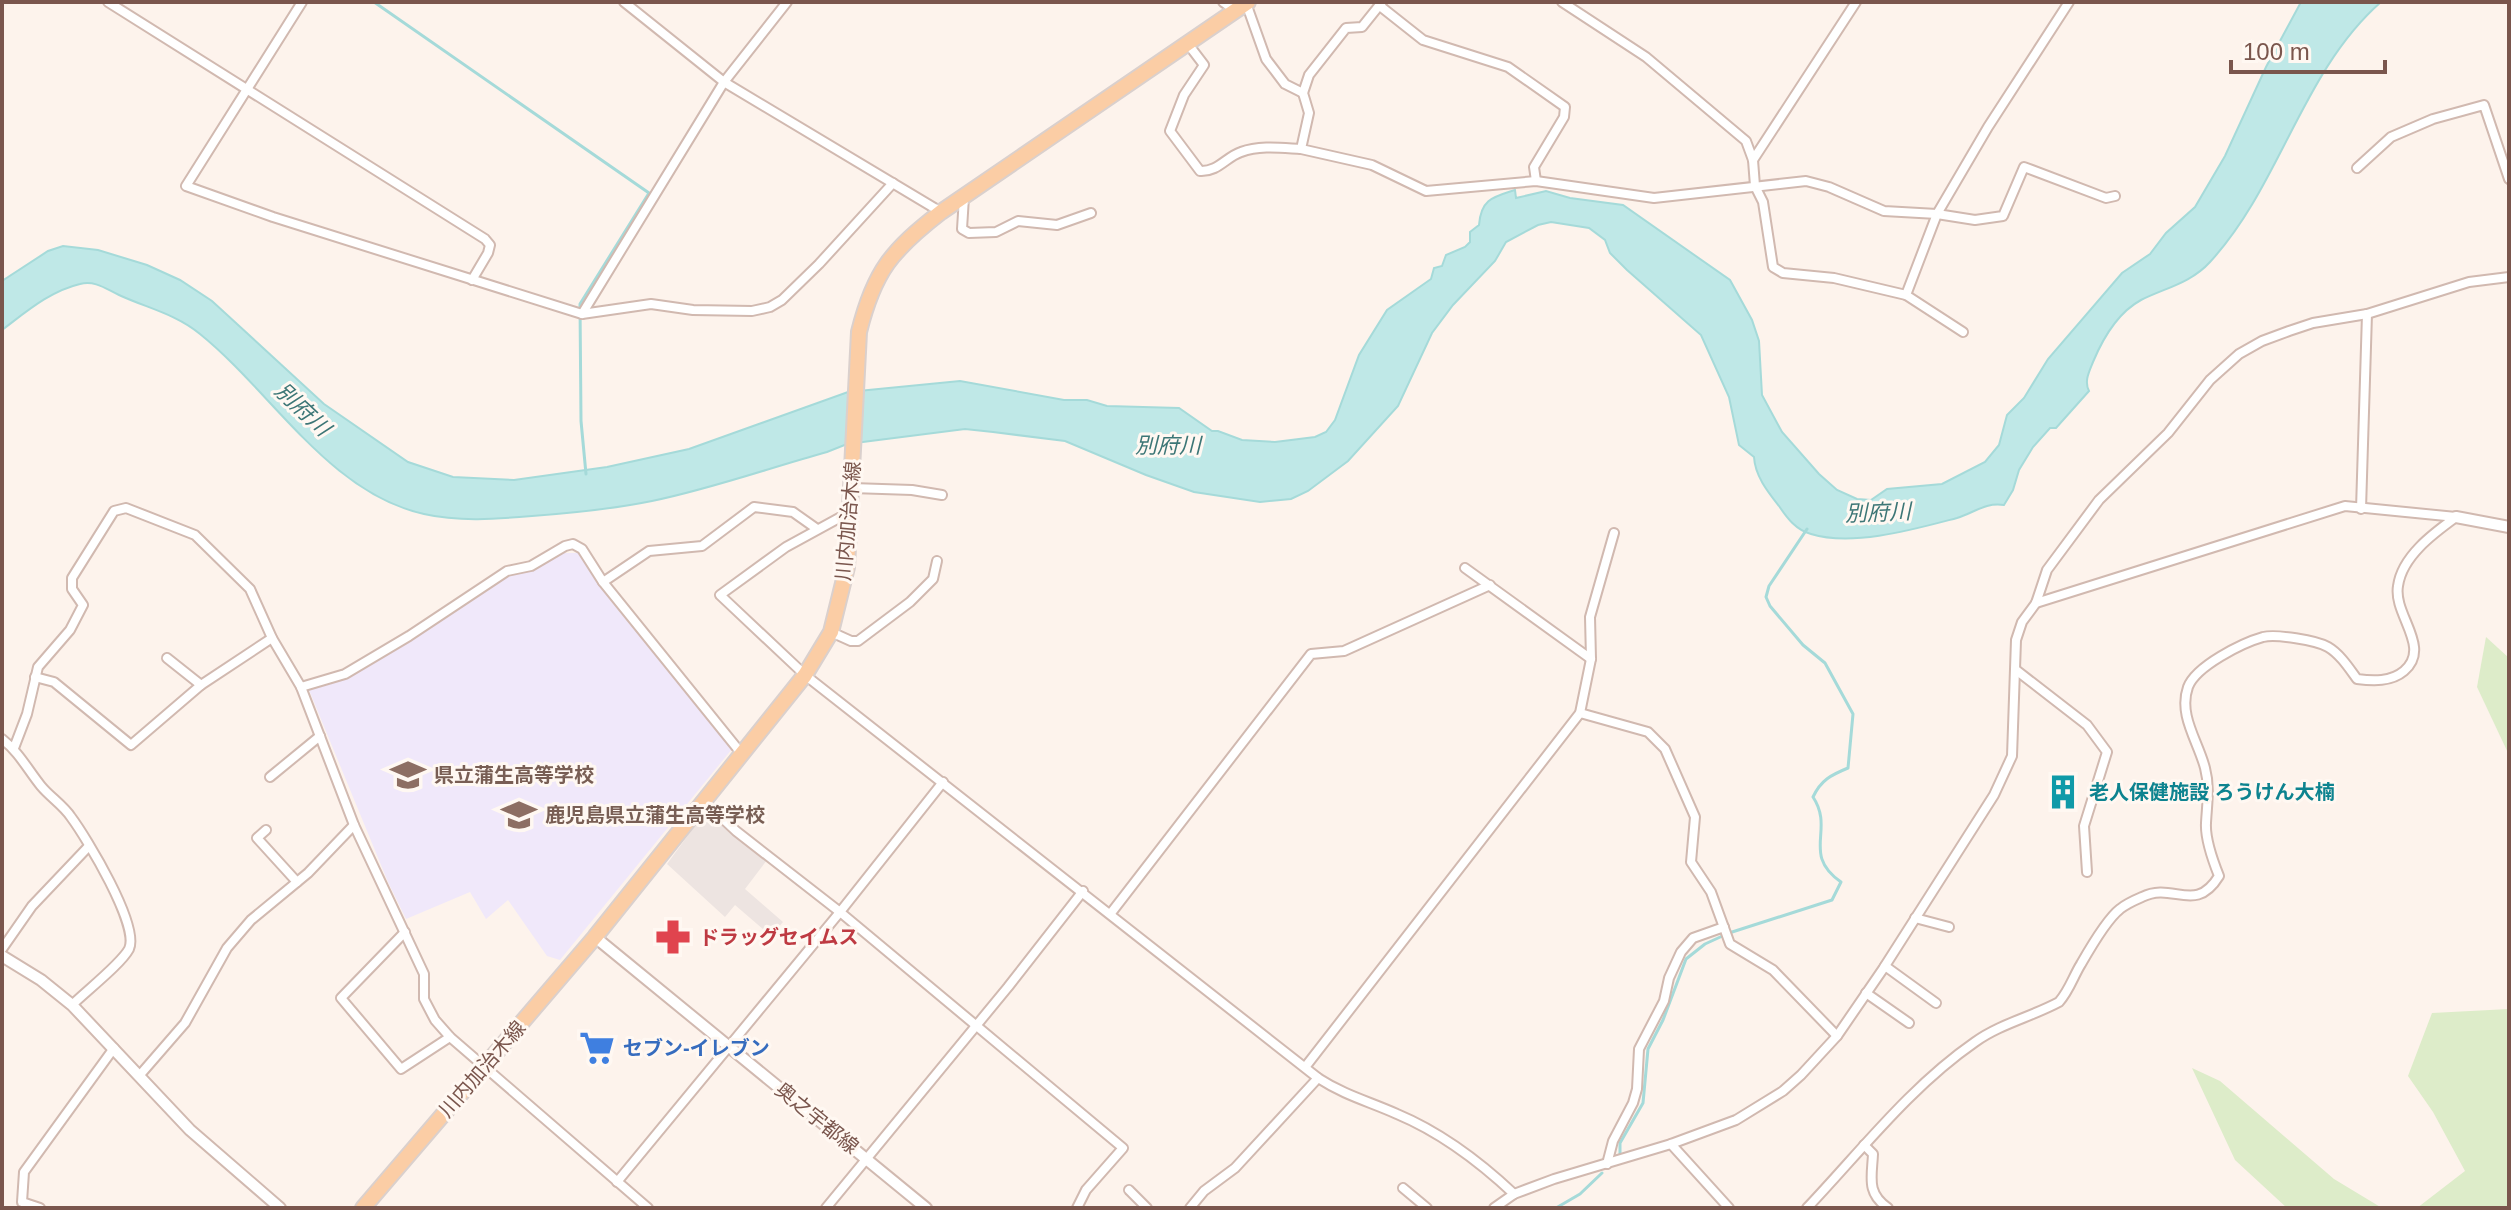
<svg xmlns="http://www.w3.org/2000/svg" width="2511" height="1210" font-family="Arial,'Noto Sans JP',sans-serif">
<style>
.industrial{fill:#ede4e1}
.education{fill:#f0e8fa}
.green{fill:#ddecc9}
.water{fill:#bfe8e7;stroke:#a5dad9;stroke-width:2}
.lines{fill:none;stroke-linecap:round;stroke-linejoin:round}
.stream{stroke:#a5dad9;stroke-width:3}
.minor-casing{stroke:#d1b9b0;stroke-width:12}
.tertiary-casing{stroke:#d1b9b0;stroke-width:14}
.primary-casing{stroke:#dad0cd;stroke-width:18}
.minor{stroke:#fff;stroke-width:8}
.tertiary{stroke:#fff;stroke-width:10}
.primary{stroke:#fbcda5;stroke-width:14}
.labels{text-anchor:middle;stroke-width:6;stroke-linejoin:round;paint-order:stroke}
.street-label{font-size:20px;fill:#7a564d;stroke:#fff8f2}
.education-label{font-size:20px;font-weight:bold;fill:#785e54;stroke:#fff8f2;text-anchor:start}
.culture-label{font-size:20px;font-weight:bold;fill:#0d838f;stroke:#fff8f2;text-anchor:start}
.health-label{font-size:20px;font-weight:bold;fill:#be3a42;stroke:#fff8f2;text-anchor:start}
.shop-label{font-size:20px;font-weight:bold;fill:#366cbe;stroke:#fff8f2;text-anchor:start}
.water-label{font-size:22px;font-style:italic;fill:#3c7676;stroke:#fff8f2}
</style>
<rect width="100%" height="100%" fill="#fdf3ec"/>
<path class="industrial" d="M708,808l59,52 -22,29 38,33 -12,14 -36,-31 -10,12 -58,-53z"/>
<path class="education" d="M563,553h15l32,47 122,149 -172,211 -13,-4 -39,-56 -22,19 -16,-27 -64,27 -18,-37 -79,-192 40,-12 66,-40 94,-63 23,-5z"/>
<g class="green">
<path d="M2486,637l23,21v97l-32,-68z"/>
<path d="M2509,1009v199h-92l48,-37 -32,-59 -25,-36 24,-63z"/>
<path d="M2192,1068l28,13 114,98 48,29h-95l-52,-48z"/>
</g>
<path class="water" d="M2301,2h80c-79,69 -100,183 -171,260 -19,21 -45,26 -69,38 -24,13 -38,38 -48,62 -4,10 -9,19 -4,29l-33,37h-6l-17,19 -14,23 -6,20 -9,15c-19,-3 -30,8 -47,13 -42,11 -104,29 -146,16 -15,-4 -24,-16 -32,-28 -11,-14 -24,-30 -25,-49l-15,-12 -10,-48 -28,-62 -74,-65 -17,-17 -5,-13 -16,-12 -38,-6 -13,3 -32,17 -11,19 -42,44 -21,28 -34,73 -50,55 -40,30 -17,8 -31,3 -66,-10 -48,-17 -81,-34 -72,-9 -28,-3 -118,15 -20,8c-58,16 -116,37 -175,49 -39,8 -80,12 -120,15 -36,3 -73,6 -108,-2 -95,-21 -152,-122 -224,-180 -24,-20 -53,-26 -81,-39 -13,-6 -24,-15 -39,-11 -30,7 -54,28 -78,46v-49l46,-30 15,-5 35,4 49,15 33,15 32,21 112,103 84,58 45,15 61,3 93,-13 82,-18 159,-57 112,-11 104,19h23l20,6 72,2 33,23h6l24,9 33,2 40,-5 11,-5 9,-12 24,-65 28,-45 44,-31 3,-11 8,-2 4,-11 19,-8 5,-5v-10l9,-7c2,-26 14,-28 36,-35l1,8 30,-7 24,7 53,7 107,75 22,40 7,21 3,54 20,37 37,42 18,16 20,9 14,1 16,-11 55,-5 43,-22 14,-17 8,-30 17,-17 24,-39 74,-86 28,-19 16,-21 29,-26 30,-51 41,-89z"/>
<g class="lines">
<g class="stream">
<path d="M374,2l275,191 -69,111 1,117 5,53"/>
<path d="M1620,1156v-13l23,-40 5,-54 15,-29 23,-61 19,-15 24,-11 103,-33 9,-18c-40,-28 -6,-52 -28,-85 8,-17 18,-22 35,-29l5,-54 -28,-51 -22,-18 -33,-39 -4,-9 3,-11 38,-57"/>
<path d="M1556,1208l24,-14 22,-21"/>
</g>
<g class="minor-casing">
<g id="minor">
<path d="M108,2l377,237 5,6 -2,8 -16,27"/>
<path d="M302,2l-116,184 87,31 309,97 69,-10 42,6 59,1 18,-4 12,-7 37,-36 74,-81"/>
<path d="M624,2l100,80 217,130"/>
<path d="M1223,2l13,9"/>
<path d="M1382,2l-20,25 -16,1 -37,47 -6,18 6,20 -8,36 71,16 54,26 110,-10 118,17 152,-17 23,6 55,24 53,3 38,6 28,-4 21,-49 82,31 9,-2"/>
<path d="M1562,2l84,55 100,84 7,19 2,26 8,16 10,65 10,6 51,5 72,17 31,-81 51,-87 81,-125"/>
<path d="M1246,3l20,56 19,25 18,9"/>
<path d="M1380,6l43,34 85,27 57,40 -1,10 -30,50 2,14"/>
<path d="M1188,44l16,21 -20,30 -14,36 30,40c18,1 26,-14 41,-19 19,-7 41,-4 60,-3"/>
<path d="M1753,160l103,-158"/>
<path d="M2357,168l34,-31 42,-18 51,-14 25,74"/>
<path d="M964,197l-2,32 7,4 27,-1 22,-11 39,4 34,-12"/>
<path d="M1906,295l57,37"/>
<path d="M582,314l142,-232 63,-80"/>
<path d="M852,488l60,2 30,5"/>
<path d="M2361,509l6,-195"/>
<path d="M850,512l-64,35 -66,48 85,80 513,403c28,18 50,23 79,36 43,18 83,48 117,80"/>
<path d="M1465,568l126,91"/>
<path d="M603,582l46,-31 53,-5 52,-39 39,5 24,17"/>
<path d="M2036,603l309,-97 111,11"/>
<path d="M831,632l20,9h7l52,-39 23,-23 4,-18"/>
<path d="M167,658l34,27"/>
<path d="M2016,670l71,55 20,27 -23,74 3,46"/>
<path d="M35,677l19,5 77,63 70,-60 71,-47"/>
<path d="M301,687l44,-13 64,-38 98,-65 24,-5 34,-20 8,-2 9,5 21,33 138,171"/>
<path d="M1580,713l68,19 17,17 30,68 -4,45 20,30 19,52 43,26 64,66"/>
<path d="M2,739c17,13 26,31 39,47 9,11 22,19 30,31 15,20 69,109 58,132 -8,15 -44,43 -57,56"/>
<path d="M14,748l13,-34 11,-47 32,-37 13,-25 -11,-16v-11l42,-67 12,-3 69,27 55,54 22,49 29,49 53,138 70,149v25l11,21 15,17 198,171"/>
<path d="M270,777l50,-41"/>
<path d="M703,800l33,31 104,81 283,236 -37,42 -9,18"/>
<path d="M266,830l-9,8 40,44"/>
<path d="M1111,913l200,-259 33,-3 146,-66"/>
<path d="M1915,918l34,9"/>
<path d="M405,932l-64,66 60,71 49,-32"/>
<path d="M2,949l30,-43 57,-60"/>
<path d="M1885,966l51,37"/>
<path d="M1866,993l43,30"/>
<path d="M1306,1066l274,-353 11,-54 -1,-42 24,-84"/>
<path d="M139,1076l46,-53 42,-75 24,-28 57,-47 46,-48"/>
<path d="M1671,1144l58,64"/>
<path d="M1864,1145l9,9c-1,23 -7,39 15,54"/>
<path d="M1607,1164l6,-23 20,-38 4,-14 2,-40 25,-48 5,-23 12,-26 12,-14 31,-11"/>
<path d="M617,1182l223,-270 103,-130"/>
<path d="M1403,1188l24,20"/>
<path d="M1129,1190l18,18"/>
<path d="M40,1208l-18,-6 2,-30 90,-124"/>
<path d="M826,1208l182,-221 75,-96"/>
<path d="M1190,1208l14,-17 31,-23 83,-90"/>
<path d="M1494,1208l20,-14 40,-15 117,-35 65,-24 47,-29 18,-16 36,-39 46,-67 111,-174 18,-39 4,-116 6,-18 14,-19 11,-33 52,-70 69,-67 42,-53 29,-26 23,-13 27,-10 24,-8 54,-9 102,-32 40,-5"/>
<path d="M1807,1208c54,-57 103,-121 168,-166 25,-18 56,-25 84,-40 10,-11 14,-25 22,-38 8,-14 26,-45 39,-55 6,-5 15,-9 22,-12 31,-16 53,18 77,-21 -6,-15 -14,-37 -13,-53 1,-19 4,-36 -1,-55 -7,-27 -27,-53 -17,-81 8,-21 54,-44 75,-50 13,-3 53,3 65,10 12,7 21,21 29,32 16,2 34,3 47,-8 28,-24 -11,-56 -6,-85 4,-30 36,-53 58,-69"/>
</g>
</g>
<g class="tertiary-casing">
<g id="tertiary">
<path d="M2456,517l53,10"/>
<path d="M595,937l331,271"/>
<path d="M2,956l39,24 31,25 118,125 90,78"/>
</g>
</g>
<g class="primary-casing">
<path id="primary" d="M363,1208l232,-271 210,-262 26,-43 16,-65 12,-235c15,-61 33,-82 82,-120l307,-210"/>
</g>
<use href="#minor" class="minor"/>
<use href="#tertiary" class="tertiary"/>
<use href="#primary" class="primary"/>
</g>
<defs>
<g id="school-bare" transform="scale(2.76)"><path d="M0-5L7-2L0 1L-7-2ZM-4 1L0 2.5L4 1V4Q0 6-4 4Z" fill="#8d6e63" stroke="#fff8f2" stroke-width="2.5" paint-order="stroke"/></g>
<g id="building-bare" transform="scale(2.76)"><path d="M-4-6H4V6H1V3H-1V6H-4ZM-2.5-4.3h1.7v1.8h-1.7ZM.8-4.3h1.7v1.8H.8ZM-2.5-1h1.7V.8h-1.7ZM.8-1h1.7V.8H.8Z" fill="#0f9aa8" stroke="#fff8f2" stroke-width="2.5" paint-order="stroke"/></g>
<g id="pharmacy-bare" transform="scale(2.76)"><path d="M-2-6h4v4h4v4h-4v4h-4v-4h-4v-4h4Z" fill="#e0444e" stroke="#fff8f2" stroke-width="2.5" paint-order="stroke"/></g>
<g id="supermarket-bare" transform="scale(2.76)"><path d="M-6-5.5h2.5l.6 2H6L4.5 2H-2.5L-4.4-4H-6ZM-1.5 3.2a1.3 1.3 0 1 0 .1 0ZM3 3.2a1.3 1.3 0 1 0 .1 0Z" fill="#3f7fe0" stroke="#fff8f2" stroke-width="2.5" paint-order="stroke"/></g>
</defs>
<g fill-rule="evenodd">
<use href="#school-bare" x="408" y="775"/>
<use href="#building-bare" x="2063" y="792"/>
<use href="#school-bare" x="519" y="815"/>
<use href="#pharmacy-bare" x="673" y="937"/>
<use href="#supermarket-bare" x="597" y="1048"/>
</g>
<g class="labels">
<g class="street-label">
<text transform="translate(848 521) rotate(-85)" y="7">川内加治木線</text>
<text transform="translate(482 1069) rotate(-49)" y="7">川内加治木線</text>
<text transform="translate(817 1118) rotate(39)" y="7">奥之宇都線</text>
</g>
<g class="education-label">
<text x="434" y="782">県立蒲生高等学校</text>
<text x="545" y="822">鹿児島県立蒲生高等学校</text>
</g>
<g class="culture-label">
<text x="2089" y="799">老人保健施設 ろうけん大楠</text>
</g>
<g class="health-label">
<text x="699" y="944">ドラッグセイムス</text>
</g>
<g class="shop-label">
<text x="623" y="1055">セブン-イレブン</text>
</g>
<g class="water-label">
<text transform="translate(303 409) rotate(43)" y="8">別府川</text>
<text x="1168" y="453">別府川</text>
<text transform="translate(1878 512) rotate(-2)" y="8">別府川</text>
</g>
</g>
<rect width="2511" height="1210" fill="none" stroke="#7a564d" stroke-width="8"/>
<path d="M2231 60v12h154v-12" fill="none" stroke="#7a564d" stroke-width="4"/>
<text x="2243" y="60" font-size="24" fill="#7a564d" stroke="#fff8f2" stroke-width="6" paint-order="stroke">100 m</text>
</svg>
